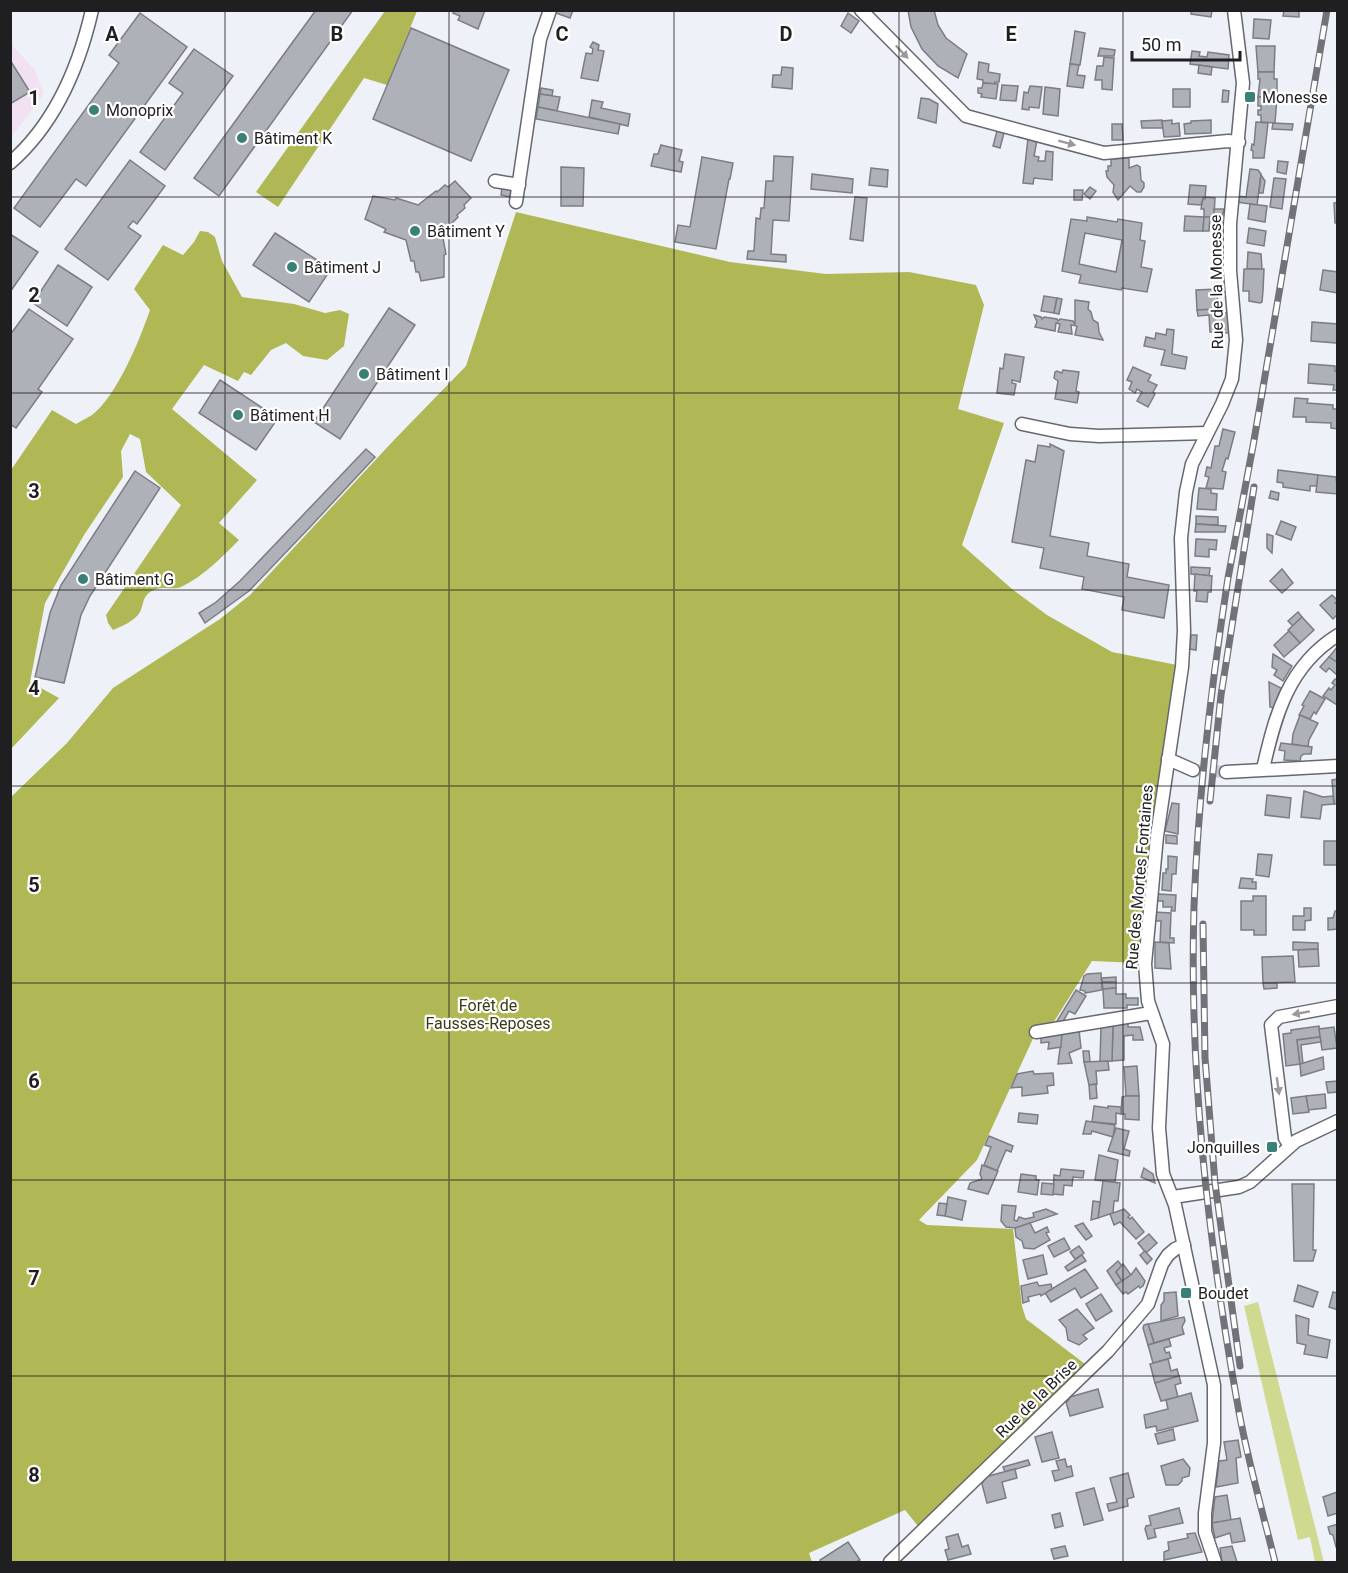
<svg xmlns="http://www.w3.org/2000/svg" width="1348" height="1573" font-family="Roboto,sans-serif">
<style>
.education{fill:#f2e1f3}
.green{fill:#d0d990}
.forest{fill:#afb854}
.building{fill:#afb1b8;stroke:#7c7d84;stroke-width:1.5;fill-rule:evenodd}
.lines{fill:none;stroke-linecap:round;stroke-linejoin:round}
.street-tunnel{stroke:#c5c7ce;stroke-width:12;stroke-dasharray:12 6;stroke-linecap:butt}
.street-casing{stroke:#67686f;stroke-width:15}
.street{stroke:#fff;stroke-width:12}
.rail-casing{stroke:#727378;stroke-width:7}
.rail{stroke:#fff;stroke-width:4.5;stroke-dasharray:14;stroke-linecap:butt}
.oneway{fill:#9a9a9c}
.grid{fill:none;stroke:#1f1f22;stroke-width:1.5;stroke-opacity:0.55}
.poi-dot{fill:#398077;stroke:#fff;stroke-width:2}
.labels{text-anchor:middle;stroke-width:4.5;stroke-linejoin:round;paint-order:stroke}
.poi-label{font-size:16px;fill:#1f1f22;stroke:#fff;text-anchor:start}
.street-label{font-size:16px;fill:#1f1f22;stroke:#fff}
.park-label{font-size:16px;fill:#383c12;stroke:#fff}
.grid-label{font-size:20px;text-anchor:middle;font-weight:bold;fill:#1f1f22;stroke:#fff;stroke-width:4.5;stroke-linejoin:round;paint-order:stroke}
</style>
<rect width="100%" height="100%" fill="#eff1f9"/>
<path class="education" d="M11,44l23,25 10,24 -7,11 -26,33z"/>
<path class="green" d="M1258,1302l66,260h-9l-5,-25 -12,3 -54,-234z"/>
<g class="forest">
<path d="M385,11h32l-30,74 -23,-7 -86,129 -22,-15z"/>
<path d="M516,212l214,50 96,12 83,-2 67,13 8,20 -26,104 46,14 -42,122 50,44 35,26 65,37 65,13 -12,90 -15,87 -12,121 -46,-2 -42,67 -14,4 -59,128 -58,60 8,5 86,4 9,77 4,13 59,45 -163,167 -17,-21 -96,43 3,9h-801v-765l56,-54 46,-55 107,-69 30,-24 144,-155 72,-74z"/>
<path d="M200,231l8,1 7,5 7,24 20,36 52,7 31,9 15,-3 9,4 -5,32 -17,14 -24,-4 -17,-13 -15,7 -20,25 -7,-3 -6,9 -34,-16 -32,44 85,71 -38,43 20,17c-17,17 -35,36 -58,47 -10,4 -18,-3 -31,5 -8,6 -6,12 -10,20 -5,9 -18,14 -27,18l-5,-7 -2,-8 75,-110 -35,-33 -6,-33 -10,-5 -9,17 2,26 -39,58 -39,68 -15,79 29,16 -48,51v-279l41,-60 24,14c5,-3 11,-6 16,-9 25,-19 48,-76 58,-105l-16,-21 29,-44 20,10 11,-13z"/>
</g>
<g class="building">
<path d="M316,10h37l-134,186 -25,-18z"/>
<path d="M454,10h31l-7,19 -20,-9 2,-4 -7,-3z"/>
<path d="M557,10h16l-3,8 -14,-5z"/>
<path d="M908,10h26l4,15 8,13 21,16 -9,24 -20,-12 -16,-17 -11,-22z"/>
<path d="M1191,10h21l-1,7 -20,-3z"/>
<path d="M1284,10h15v7l-16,-1z"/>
<path d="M140,13l47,34 -101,139 -10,-7 -36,48 -26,-19 105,-145 -10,-8z"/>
<path d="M848,13l11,8 -8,12 -10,-7z"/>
<path d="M1254,19l17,1 -2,19 -16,-1z"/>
<path d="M411,28l98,42 -38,91 -98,-42z"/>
<path d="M1075,31l10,2 -5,32 -10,-1z"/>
<path d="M593,42l6,3 -1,5 6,1 -6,30 -17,-3 5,-25 6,1 1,-5 -3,-2z"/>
<path d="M1256,46h19l-1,26h-16z"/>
<path d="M1100,48l15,2 -1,6h-16z"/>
<path d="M194,49l39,27 -68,94 -25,-18 43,-59 -14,-10z"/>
<path d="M1192,51l8,1 -1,4 8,1 1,-5 21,3 -1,14 -38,-5z"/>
<path d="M1104,57l10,1 -2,32 -10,-1v-9h-7l2,-14h6z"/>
<path d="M10,60l20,32 -20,12z"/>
<path d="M979,62l10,2 -1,8 12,2 -1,8h-4v2l-12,-1v-3l-6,-1z"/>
<path d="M1070,64l9,1 -2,10 8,1 -2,12 -16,-2z"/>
<path d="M1199,65l13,2 -1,8 -13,-2z"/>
<path d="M782,67l11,1 -1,21 -20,-2 1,-12h8z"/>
<path d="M1258,72h16v7h3v18h-19l2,-18h-2z"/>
<path d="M983,83l15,1 -2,15 -15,-2 1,-3 -4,-1v-5h4z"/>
<path d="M1002,85l16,1 -2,15 -16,-1z"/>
<path d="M1030,86l12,1 -3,21 -10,-1v3l-7,-1 2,-17 4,1z"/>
<path d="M1045,87l15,2 -2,27 -15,-2z"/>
<path d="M541,88l12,2 -1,6 -12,-2z"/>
<rect x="1173" y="89" width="17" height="18"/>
<path d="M1223,90l6,1 -1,11h-6z"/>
<path d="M540,94l20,3 -3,14 -19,-4z"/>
<path d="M1258,97h19l-2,26 -14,-1v-7h-3v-5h3v-4h-3z"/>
<path d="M921,98l8,1 9,5 -2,19 -18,-5z"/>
<path d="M592,100l11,2 -2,6 29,6 -2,12 -39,-9z"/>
<path d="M538,107l82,17 -2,10 -82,-15z"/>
<path d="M1162,120l1,8h-21l-1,-7z"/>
<path d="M1172,120v4l7,-1 1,13 -16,1 -2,-16z"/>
<path d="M1211,120v13l-26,1 -1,-10 7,-1v-2z"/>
<path d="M1256,122l12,1 -4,35h-11v-7l-2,-1 1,-6 2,1z"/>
<path d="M1273,123l20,1 -1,6 -20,-1z"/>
<path d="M1112,124h10l1,16h-11z"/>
<path d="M997,131l7,2 -4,15 -7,-2z"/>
<path d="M1028,138l9,2 -3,16 5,1 -1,4h7l1,-10 7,1 -1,28 -18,-2 -1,6 -10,-1z"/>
<path d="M661,145l21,5 -3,11 4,1 -2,10 -30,-6 3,-12h4z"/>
<path d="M774,156l19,1 -4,64 -16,-1 -2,34 15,1v7l-39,-3 1,-8h6l2,-33 4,1 1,-11h3l2,-27h7z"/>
<path d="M702,157l31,6 -3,16h-1l-13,70 -41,-7 3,-17 12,2z"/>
<path d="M1129,158v10l8,-3 3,2 1,13 3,3v4l-3,5h-4l-7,-6 -12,14 -5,-8 1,-7 -7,-8 -1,-6h2v-5h3v-7z"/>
<path d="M130,160l35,26 -28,38 -4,-3 -5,6 13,9 -33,44 -43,-31z"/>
<path d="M1278,161l10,1 -2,12 -9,-2z"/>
<path d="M561,167l23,1 -1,38h-22z"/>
<path d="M871,168l17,2 -1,17 -18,-2z"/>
<path d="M1250,169l8,1 3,4 -4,31 -20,-3 1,-6 8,1z"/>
<path d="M812,174l41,5 -1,14 -41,-4z"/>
<path d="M1261,175l4,6 -2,12h-4z"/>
<path d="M1274,178l12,1 -4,30 -12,-2z"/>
<path d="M455,181l16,17 -7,7 1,3 -8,7 1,2 -16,16 4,21 -2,1v22l-23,4 -2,-9h-3l-2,-11h-3l-5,-21 -22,-8 2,-3 -21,-10 8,-23 22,4 1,-2 22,7 18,-14 1,1 8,-7 3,2z"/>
<path d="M1190,185l16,1 -1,13 -2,-1 -2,7 -13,-1z"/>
<path d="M1090,187l6,4 -6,8 -6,-5z"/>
<path d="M502,188l9,2 -1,7 -9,-2z"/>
<path d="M1074,190h9l-1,10h-8z"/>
<path d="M855,197l12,1 -4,43 -13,-2z"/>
<path d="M1205,197l10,1 -1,19h-10v-8h-3l2,-11 2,1z"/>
<path d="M1338,202v21h-3l-1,-20z"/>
<path d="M1250,204l17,2 -2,16 -17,-3z"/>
<path d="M1214,209h10l-2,9 -8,-1z"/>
<path d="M1185,216l19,1 -1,14h-19z"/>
<path d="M1087,217l30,5 1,-3 24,4 -2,17 5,1 -4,26 11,2 -5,23 -25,-4 -1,2 -42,-7 2,-8 -19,-4 9,-52 16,2zM1085,233l37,7 -6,32 -37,-8z"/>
<path d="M1204,217h6l-1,14h-6z"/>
<path d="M1214,217l8,1 -1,8h-8z"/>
<path d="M1249,228l17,3 -2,15 -17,-3z"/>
<path d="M275,233l56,36 -22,33 -56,-37z"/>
<path d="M10,234l28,18 -28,40z"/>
<path d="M1248,252l13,2 1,15h-15z"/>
<path d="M58,265l34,22 -25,39 -34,-23z"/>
<path d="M1244,269h20l-1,22 -1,11 -2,1 -11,-2v-10h-6z"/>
<path d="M1323,270l15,2v21l-18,-3z"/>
<path d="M1217,289l1,20 -21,1 -1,-20z"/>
<path d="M1044,296l13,2 -3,15 -13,-2z"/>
<path d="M1057,298l5,1 -3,15 -5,-1z"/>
<path d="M1075,300l14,2 -1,7 3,3 2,8 5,3 1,9 4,8 -28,-5 2,-9 -6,-1 1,9 -14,-2 2,-8 -4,-1 -1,8 -20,-4 2,-5 -3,-7 7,2 1,2 2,-2 13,2 1,2 2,-2 13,2 2,3z"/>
<path d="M389,308l26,17 -75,114 -26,-17z"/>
<path d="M29,309l44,30 -35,50 4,3 -26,36 -6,-4v-89z"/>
<path d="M1218,309l1,4h10v20l-19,-1 -1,-17 -11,1 -1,-6z"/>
<path d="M1312,322l26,2v23l-2,-4 -25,-2z"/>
<path d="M1167,329l7,1 -2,24 15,3 -2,12 -24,-4 4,-15 -21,-4 2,-9 9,2 1,-6 10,2z"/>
<path d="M1005,354l19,3 -4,25 -8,-2v3l4,1 -2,11 -17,-2 3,-25 3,1z"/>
<path d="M1309,364l26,2v5l3,1v18h-5l1,-5 -26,-2z"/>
<path d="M1133,367l18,8 -3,6 9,4 -4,7 2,2 -7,13 -11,-6 5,-9 -5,-3 -2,4 -6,-4 3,-7 -5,-2z"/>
<path d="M1063,370l16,2 -3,19 3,1 -2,11 -22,-4 3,-18 -4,-3 1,-6 2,-1 5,2z"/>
<path d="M220,380l58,38 -22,32 -57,-37z"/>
<path d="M1295,398l13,1 -1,4 26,2v4h5v20l-7,-1v-5l-25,-1v-5h-13z"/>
<path d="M1223,429l12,3 -7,27 -2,-1 -4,13 4,1 -3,17 -17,-1 3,-11 -4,-1 2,-9 4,1 4,-22h4z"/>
<path d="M1050,444l14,7 -14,85 39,7 -2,13 42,8 -2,13 42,8 -5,33 -42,-8 2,-13 -42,-8 2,-12 -44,-9 4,-20 -32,-6 14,-82 9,2 3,-17 12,2z"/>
<path d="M366,449l9,8 -64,69 -62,65 -44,32 -6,-10 16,-10 25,-22z"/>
<path d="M1278,470l40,5 -1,11h-7v5l-27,-4v-4l-6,-1z"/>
<path d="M135,471l25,17 -70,108 -9,19 -17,68 -29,-6 15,-64 11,-28z"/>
<path d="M1318,475l18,2 2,17 -22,-2z"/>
<path d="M1199,488l12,1v4l6,1 -1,16 -19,-1z"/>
<path d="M1271,491l8,2 -1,7 -9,-2z"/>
<path d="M1196,516l22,1v8l-22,-1z"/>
<path d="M1281,521l15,6 -5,13 -15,-6z"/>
<path d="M1196,524l30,2 -1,6h-30z"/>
<path d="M1267,534l6,2 -1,17 -5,-5z"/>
<path d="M1196,539l21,1 -1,10 -7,-1v8l-14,-1z"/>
<path d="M1191,567l19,1 -1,8 -18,-2z"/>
<path d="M1282,569l11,14 -11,10 -12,-12z"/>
<path d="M1195,574l17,2 -1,16h-3l-1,10 -11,-1 1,-10h-3z"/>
<path d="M1332,595l6,6 -3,2 3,2v9l-5,5 -13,-14z"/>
<path d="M1298,612l4,5 -9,9 -5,-5z"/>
<path d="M1302,617l12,13 -14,13 -12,-13z"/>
<path d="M1289,631l11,12 -16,14 -10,-12z"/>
<path d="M1191,635h6l-1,15 -6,-1z"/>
<path d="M1338,646v17l-9,-6z"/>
<path d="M1273,654l19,12 -9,15 -9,-6 3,-5 -5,-3z"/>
<path d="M1329,657l9,6 -1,12 -8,-7 -3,4 -6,-5z"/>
<path d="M1335,679l3,2 -1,24 -14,-9 6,-8 2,2 4,-5 -3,-2z"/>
<path d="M1269,682l14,7 -9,19 -4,-1z"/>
<path d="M1310,691l15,8 -9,15 -2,-2 -4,7 -11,-4 5,-9 -2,-1z"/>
<path d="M1300,715l18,8 -9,17 -1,7 -16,-3 1,-10z"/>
<path d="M1281,743l31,4 -1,7h-7l-3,2 -1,5 -16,-1 1,-9 -6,-1z"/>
<path d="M1338,779v25h-4l-2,-24z"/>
<path d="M1304,791l19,6 10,-1 1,8 -12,1 -2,14 -19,-2z"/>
<path d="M1267,795l24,3 -2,20 -24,-3z"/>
<path d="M1172,803l7,1 -1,30 -13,-3z"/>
<path d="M1166,835l11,1v8l-11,-1z"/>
<rect x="1324" y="841" width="14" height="24"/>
<path d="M1258,854l14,1 -3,22 -13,-2z"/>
<path d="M1168,856l9,1 -1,17h-4l-1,17 -9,-1 1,-17h3v-4h2z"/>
<path d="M1241,878l12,1 -1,3h4v7l-17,-1z"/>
<path d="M1158,894l18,1 -1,16h-4l1,-4h-9v-6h-6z"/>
<path d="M1253,896h13v39h-12v-5h-13v-29h12z"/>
<path d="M1304,908h7v12l-6,1v9h-12v-14h11z"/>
<path d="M1335,911h3v18l-10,1v-12h5z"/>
<path d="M1154,912l17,1 -1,25h4v5l-14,-1 1,-21h-7z"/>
<path d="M1155,942l14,1 2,26 -16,-1z"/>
<path d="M1293,942l25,1v6l-25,1z"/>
<path d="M1318,949l1,17 -20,1 -1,-17z"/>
<path d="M1293,956l2,26 -32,1 -1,-26z"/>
<path d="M1101,973l1,17 -17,3v-2l-5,-1 4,-14 3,-2z"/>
<path d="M1116,977v5h-14v-4z"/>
<path d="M1102,982h14v6l-13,1z"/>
<path d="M1263,983h14v5l-13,1z"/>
<path d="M1116,988v6h10v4h12v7h-11v3h-23l-1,-19z"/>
<path d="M1076,990l10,6 -11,18 -6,-3 -8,14 -7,1z"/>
<path d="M1128,1023v4h12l3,13h-10v-5l-9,1v24l-12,1 1,-36z"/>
<path d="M1113,1025l-1,36 -12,1 1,-35z"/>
<path d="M1319,1026l1,11 -23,3 3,24 -14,2 -3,-32 8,-1v-3z"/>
<path d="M1334,1027l3,21 -15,2 -3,-21z"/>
<path d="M1079,1030l2,18 -12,5 3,10 -14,1 4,-31z"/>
<path d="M1062,1033l-1,14 -13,2 1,-7 -8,1v-7z"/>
<path d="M1320,1037l1,5 -20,3 2,19h-3l-3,-24z"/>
<path d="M1083,1051h6l1,11h-6z"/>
<path d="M1323,1057l1,12 -23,7 -1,-12z"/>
<path d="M1108,1061l1,9 -13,1 1,13 -8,1 -5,-23z"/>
<path d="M1137,1066l2,30h-13l-2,-29z"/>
<path d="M1033,1071l1,3 19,-1 1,12 -7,1 1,7 -26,3v-9l-11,1 6,-14z"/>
<path d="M1338,1081v11l-10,1 -2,-11z"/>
<path d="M1096,1084l1,14 -7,1 -1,-14z"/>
<path d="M1325,1094l1,14 -18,2 -2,-14z"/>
<path d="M1126,1096h13v24l-14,-1v-5h-4l1,-17z"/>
<path d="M1306,1096l3,16 -16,2 -2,-16z"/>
<path d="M1094,1106l14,2v-2l13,1v7l-5,-1v11l-24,-2z"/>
<path d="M1019,1113l19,2 -1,9 -19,-2z"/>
<path d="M1086,1121l29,4 -2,12 -21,-6 -1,3h-8z"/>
<path d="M1116,1128l13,3 -5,18 6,2 -1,5 -21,-5z"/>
<path d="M989,1136l24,10 -2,6 -5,-2 -9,21 -13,-6 7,-18 -6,-2z"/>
<path d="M1099,1155l19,5 -3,22 -20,-2z"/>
<path d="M982,1165l16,6 -10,23 -20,-5 2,-6 12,-4 -2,-5z"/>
<path d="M1144,1168l9,6 2,9 -14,-6z"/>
<path d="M1061,1169l23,2 -1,7 -10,-1 -1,9 -8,-1 -1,10 -10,-1 1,-19 6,1z"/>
<path d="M1021,1174l15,2v4h3l-2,15 -19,-3z"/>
<path d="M1103,1181l17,2 -2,18h-4l-1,12 -15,5z"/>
<path d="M1042,1183l12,1 -1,11 -12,-1z"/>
<path d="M1292,1184h22l-1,66h3l-3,11h-19z"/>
<path d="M948,1197l18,4 -4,19 -17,-4z"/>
<path d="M1093,1201l7,1 -2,16 -7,2z"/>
<path d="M939,1203l8,1 -2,12 -8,-1z"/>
<path d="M1002,1205l14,1 -2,14 3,1 2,-4 6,2 9,-2 -1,-4 13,-4 11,5 -42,14 -9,-1 -5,-6z"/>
<path d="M1124,1209l6,6 -2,2 2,2 2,-2 12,15 -8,7 -16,-17 -6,3 -4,-11z"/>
<path d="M1030,1223l5,10 12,-6 2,5 -3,1 4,7 -16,9 -10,-1 -2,-7 -6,-4 -1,-9z"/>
<path d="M1083,1223l9,13 -6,4 -11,-14z"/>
<path d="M1149,1234l8,9 -11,10 -8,-10z"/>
<path d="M1064,1238l6,11 -16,8 -6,-11z"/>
<path d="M1079,1246l5,7 -9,6 -5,-7z"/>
<path d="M1145,1251l7,8 -5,5 -7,-9z"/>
<path d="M1043,1255l4,19 -19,5 -5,-19z"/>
<path d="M1082,1255l4,6 -18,10 -3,-4z"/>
<path d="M1118,1261l4,5 -6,6 6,9 -6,4 -9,-14z"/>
<path d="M1123,1264l8,11 -9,6 -6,-9z"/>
<path d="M1136,1268l9,13 -2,5 -3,2 -1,-2 -11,8 -2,-2 -3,2 -7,-9 15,-10z"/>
<path d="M1085,1269l13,19 -17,10 -6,-10 -24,14 -6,-9z"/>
<path d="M1037,1282l2,4 12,-2 1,5 -11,7 -1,-2 -12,3 1,4 -6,2 -2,-17z"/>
<path d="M1298,1285l20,7 -5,15 -19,-6z"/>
<path d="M1176,1292l2,24 -17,5v-16l3,-4v-8z"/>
<path d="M1333,1292l5,1v17l-9,-3z"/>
<path d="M1101,1294l11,17 -16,10 -10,-17z"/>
<path d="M1077,1309l17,19 -11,7 4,4 -8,6 -11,-5 -2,-12 -7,-8z"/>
<path d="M1296,1315l13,4 -1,16 22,5 -3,18 -23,-4 2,-9 -9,-2z"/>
<path d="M1184,1317l1,4 -3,6 2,7 -30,9 -6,-19z"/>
<path d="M1148,1324l6,19 -6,2 -5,-17 1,-3z"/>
<path d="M1169,1339l2,7 -7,2 2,5 3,-1 2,6 -18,5 -5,-18z"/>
<path d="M1168,1359l3,12 6,-2 2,7 -24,7 -5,-19z"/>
<path d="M1179,1376l2,7 -6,2 3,12 -17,4 -6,-18z"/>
<path d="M1098,1389l5,18 -33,9 -4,-14 2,-1 2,-4z"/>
<path d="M1191,1393l7,28 -41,10 -1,-5 -10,2 -2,-13 24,-6 -2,-9z"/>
<path d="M1173,1429l2,11 -17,4 -3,-10z"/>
<path d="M1052,1432l7,26 -17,4 -7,-25z"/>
<path d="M1238,1440l3,17 -5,1 2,25 -22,4 3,-26 8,-1 -3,-18z"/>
<path d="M1065,1459l2,8 4,-1 2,10 -18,5 -3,-10 7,-1 -3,-9z"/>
<path d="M1183,1459l7,9 -1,8 -7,2v3l-4,4h-12l-5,-19z"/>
<path d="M1028,1460l2,5 -25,7 -2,-5z"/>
<path d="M1015,1469l2,9 -15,4 4,16 -19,5 -5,-19 3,-7z"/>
<path d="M1128,1473l6,24 -7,2 1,7 -19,5 -2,-7 10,-2 -7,-24z"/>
<path d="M1094,1488l9,32 -19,5 -8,-32z"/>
<path d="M1337,1492l1,21 -10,3 -5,-19z"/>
<path d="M1227,1495l4,25 -19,3 3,-26z"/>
<path d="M1179,1508l4,15 -29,6 2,8 -8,2 -3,-10 1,-3 5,-1 -2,-9z"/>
<path d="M1060,1513l3,13 -8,2 -3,-13z"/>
<path d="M1240,1518l5,23 -13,2 -2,-10 -15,5 -3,-15z"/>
<path d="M1338,1524v22l-2,1 -3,-12 -3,-1 -2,-7z"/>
<path d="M1195,1533l7,19 -38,8v-8l5,-2 -1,-8 20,-4 -1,-4z"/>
<path d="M958,1534l4,13 6,-2 3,9 -23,6 -3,-10 4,-1 -3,-12z"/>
<path d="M848,1542l12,18 -4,2h-35l-1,-2z"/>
<path d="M1065,1546l3,10 -14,3 -3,-10z"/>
<path d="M1232,1546l5,16h-15l-2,-14z"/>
</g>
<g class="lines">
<path class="street-tunnel" d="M1193,770l33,2"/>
<g class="street-casing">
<g id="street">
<path d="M861,10l105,106 138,37 124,-12 11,1"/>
<path d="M10,163c45,-39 69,-96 82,-153"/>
<path d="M495,181l24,4"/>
<path d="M516,202l24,-163 10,-29"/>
<path d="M1022,424l48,10 29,2 108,-3"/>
<path d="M1168,759l25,11"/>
<path d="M1263,769c12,-53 25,-103 75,-134"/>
<path d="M1226,772l112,-6"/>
<path d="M1036,1032l115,-19"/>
<path d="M1290,1146l-5,-8 -14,-113 8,-8 59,-11"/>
<path d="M1173,1197l66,-10 11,-5 46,-41 42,-20"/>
<path d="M890,1562l218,-211 40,-47 14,-40 6,-9 7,-6 9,-4"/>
<path d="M1215,1562l-10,-30v-19l9,-70v-58l-39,-180 -12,-31 -4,-46 4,-84 -15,-43 -3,-37 12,-128 25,-169 2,-36 -3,-93 5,-46 6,-28 30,-60 10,-25 4,-39 -6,-69v-47l13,-141 -9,-73"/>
</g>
</g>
<use href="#street" class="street"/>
<g class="rail-casing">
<g id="rail">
<path d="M1210,801l11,-106 33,-208"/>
<path d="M1203,924l2,134 10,125 25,183"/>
<path d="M1275,1562c-13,-53 -29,-107 -38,-161 -29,-163 -48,-328 -43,-494 4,-110 17,-220 34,-329 8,-44 17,-88 25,-132 25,-145 49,-290 74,-436"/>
</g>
</g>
<use href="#rail" class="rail"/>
</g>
<defs><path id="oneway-solid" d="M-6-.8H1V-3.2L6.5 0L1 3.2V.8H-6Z" transform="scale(1.5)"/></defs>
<g class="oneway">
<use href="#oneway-solid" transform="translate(902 52) rotate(46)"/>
<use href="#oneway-solid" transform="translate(1067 143) rotate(15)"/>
<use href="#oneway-solid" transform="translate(1301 1013) rotate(170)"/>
<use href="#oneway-solid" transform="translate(1278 1086) rotate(82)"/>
</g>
<path class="grid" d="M225,10v1552M449,10v1552M674,10v1552M899,10v1552M1123,10v1552M10,197h1328M10,393h1328M10,590h1328M10,786h1328M10,983h1328M10,1180h1328M10,1376h1328"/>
<g class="poi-dot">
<rect x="1244" y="91" width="12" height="12" rx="3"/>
<circle cx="94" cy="110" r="6"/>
<circle cx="242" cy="138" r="6"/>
<circle cx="415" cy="231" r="6"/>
<circle cx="292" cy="267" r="6"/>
<circle cx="364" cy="374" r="6"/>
<circle cx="238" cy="415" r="6"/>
<circle cx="83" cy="579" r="6"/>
<rect x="1266" y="1141" width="12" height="12" rx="3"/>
<rect x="1180" y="1287" width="12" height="12" rx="3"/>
</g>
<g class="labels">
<g class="poi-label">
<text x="1262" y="103">Monesse</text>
<text x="106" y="116">Monoprix</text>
<text x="254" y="144">Bâtiment K</text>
<text x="427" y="237">Bâtiment Y</text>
<text x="304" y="273">Bâtiment J</text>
<text x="376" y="380">Bâtiment I</text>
<text x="250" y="421">Bâtiment H</text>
<text x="95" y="585">Bâtiment G</text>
<text x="1260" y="1153" text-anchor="end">Jonquilles</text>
<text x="1198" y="1299">Boudet</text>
</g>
<g class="street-label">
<text transform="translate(1216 282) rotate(-91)" y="6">Rue de la Monesse</text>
<text transform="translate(1139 877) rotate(-85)" y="6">Rue des Mortes Fontaines</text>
<text transform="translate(1036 1398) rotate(-44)" y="6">Rue de la Brise</text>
</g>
<g class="park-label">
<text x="488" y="1011">Forêt de<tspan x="488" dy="18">Fausses-Reposes</tspan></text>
</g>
</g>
<g class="grid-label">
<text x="112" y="41">A</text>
<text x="337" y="41">B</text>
<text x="562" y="41">C</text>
<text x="786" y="41">D</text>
<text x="1011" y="41">E</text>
<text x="34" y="105">1</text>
<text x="34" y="302">2</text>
<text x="34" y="498">3</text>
<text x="34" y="695">4</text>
<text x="34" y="892">5</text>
<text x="34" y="1088">6</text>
<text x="34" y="1285">7</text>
<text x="34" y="1482">8</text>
</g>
<rect width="1348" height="1573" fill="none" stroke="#1f1f22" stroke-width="24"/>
<path d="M1132 51v9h108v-9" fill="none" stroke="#1f1f22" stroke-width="3"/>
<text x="1141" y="51" font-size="18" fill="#1f1f22" stroke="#ffffff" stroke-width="4.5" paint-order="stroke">50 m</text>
</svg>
